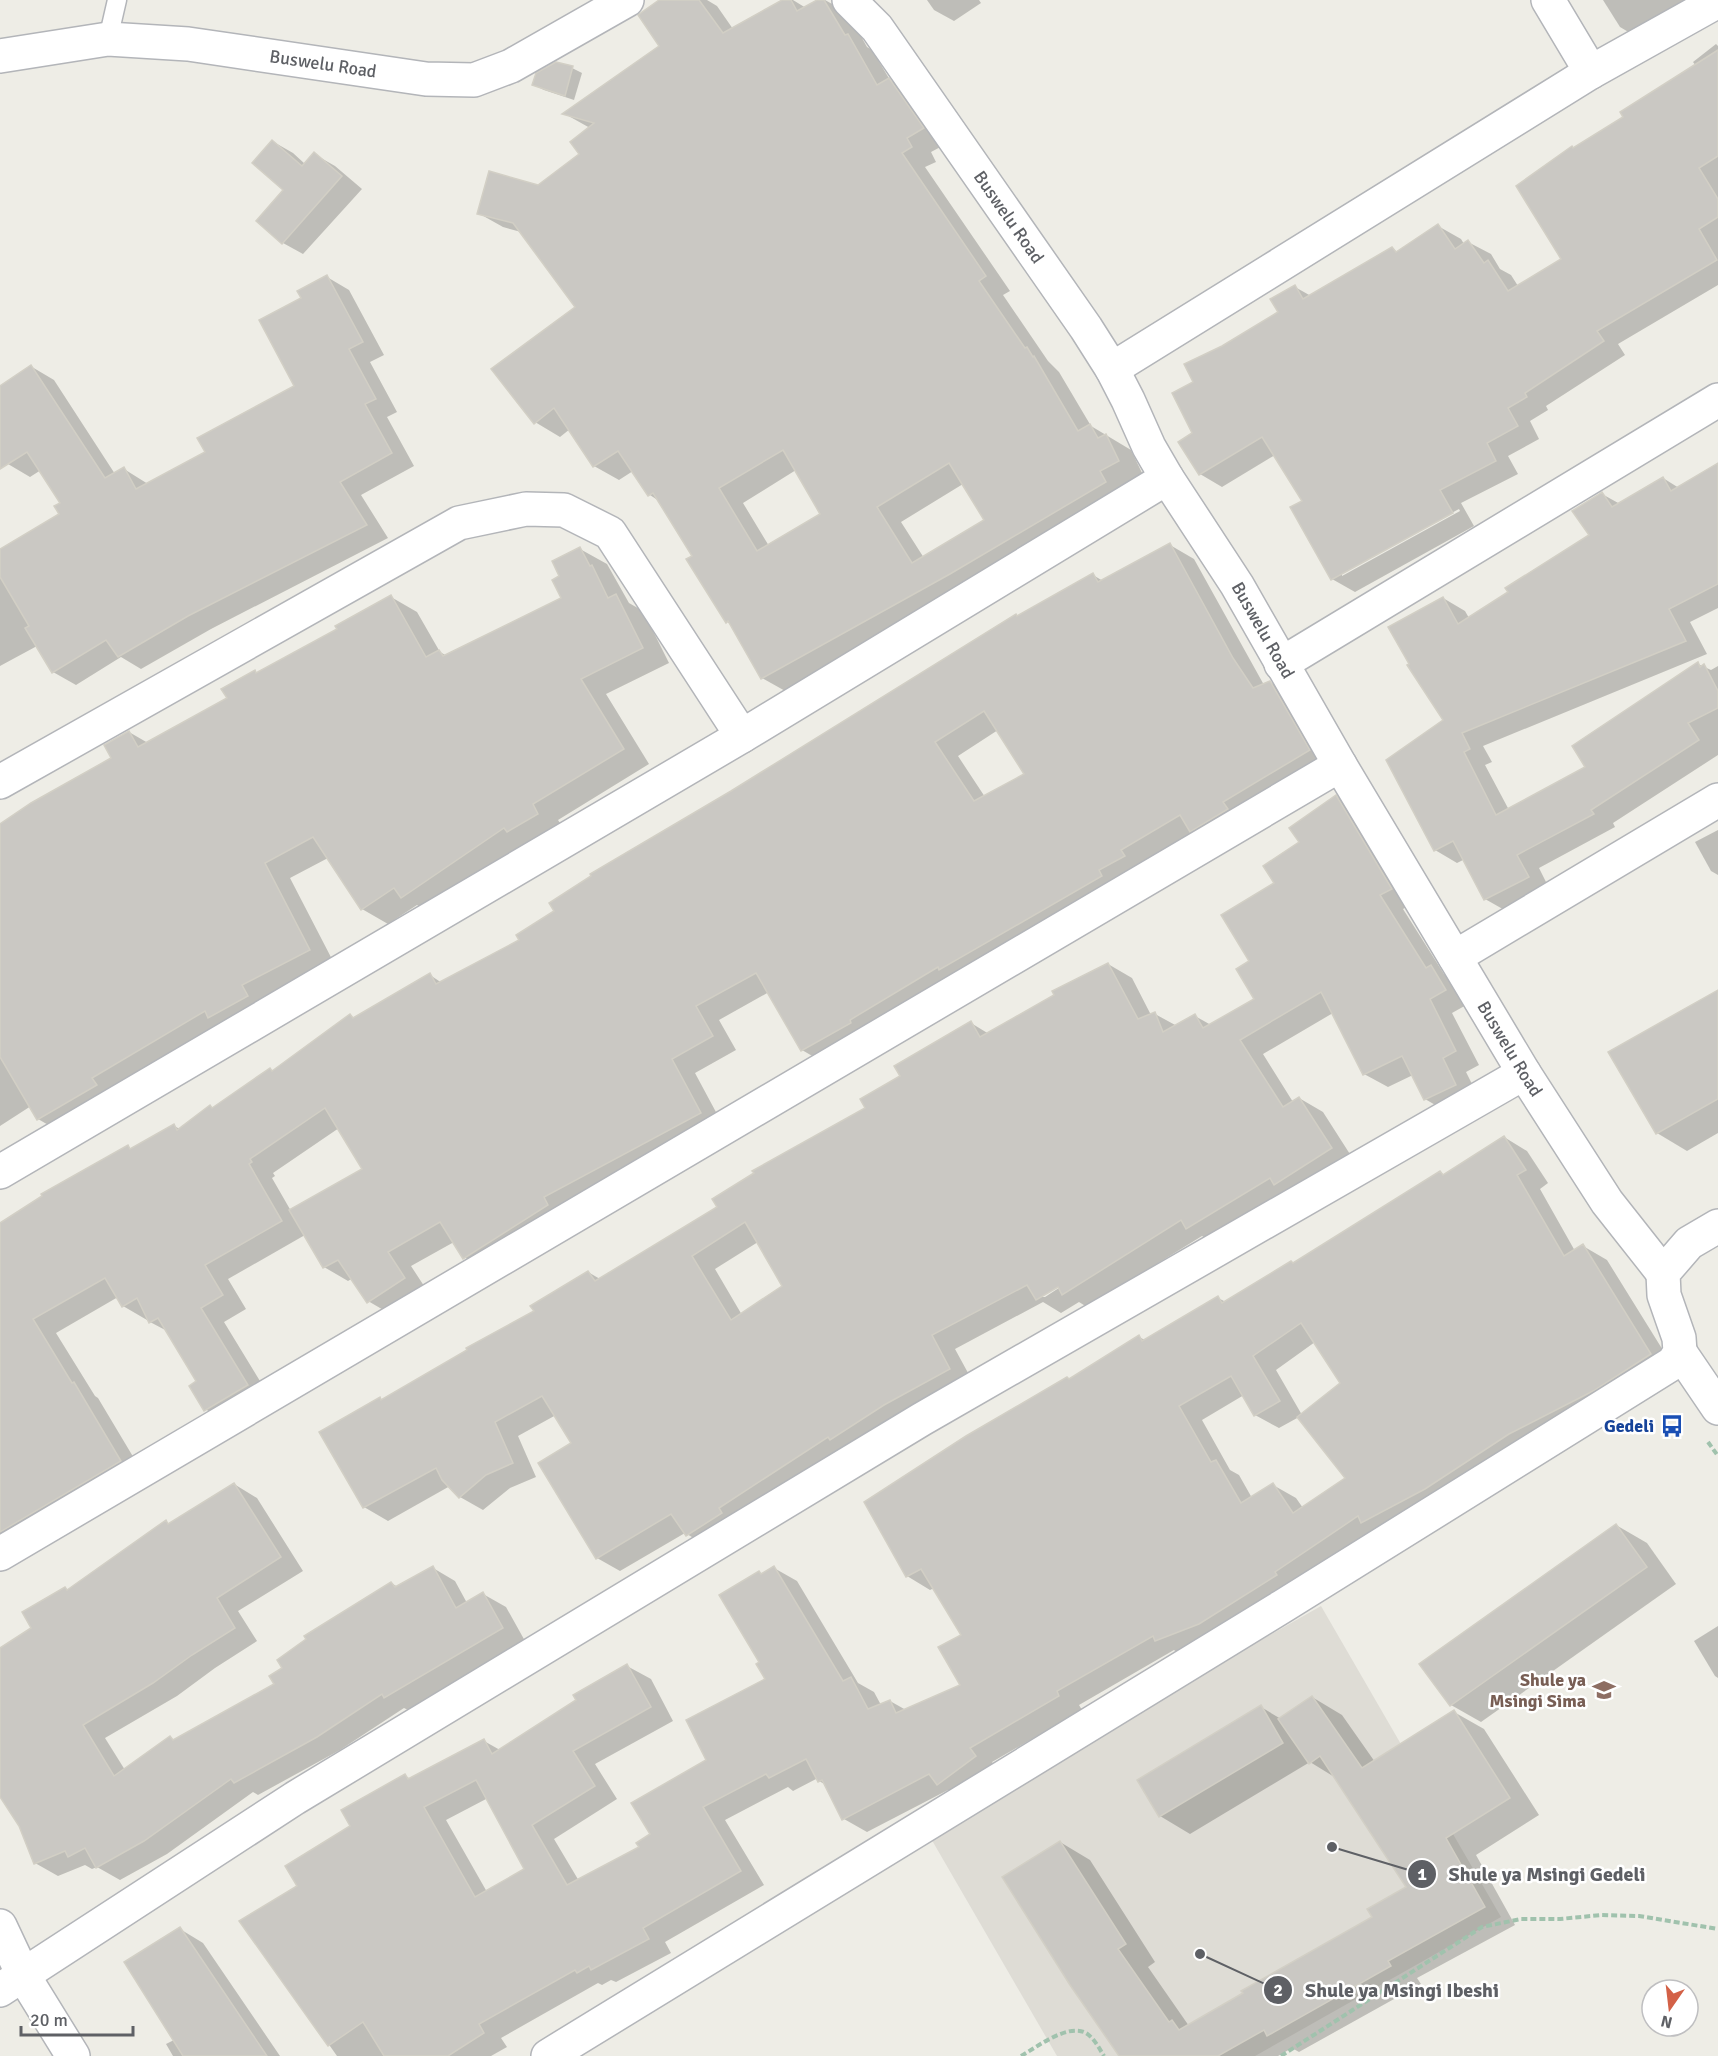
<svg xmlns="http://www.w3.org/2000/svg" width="1718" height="2056" font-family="Signika,sans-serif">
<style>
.education{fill:#dedcd5}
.shadow{fill:#0003;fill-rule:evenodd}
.building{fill:#cac8c3;stroke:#d2cfc5;stroke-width:1.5;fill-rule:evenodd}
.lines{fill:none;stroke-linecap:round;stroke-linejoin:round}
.lane-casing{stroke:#b3b5b9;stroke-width:21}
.street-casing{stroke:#b3b5b9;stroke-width:36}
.path{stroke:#a0c2ad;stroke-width:4;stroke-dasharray:6 3;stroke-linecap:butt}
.lane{stroke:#fff;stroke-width:18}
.street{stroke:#fff;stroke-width:33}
.labels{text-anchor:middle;stroke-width:5;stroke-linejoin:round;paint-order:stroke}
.street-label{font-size:18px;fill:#5e6065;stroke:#fff}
.transit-label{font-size:18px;font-weight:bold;fill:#164399;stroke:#fff;text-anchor:end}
.education-label{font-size:18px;font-weight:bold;fill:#785e54;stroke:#fff;text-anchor:end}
.leader{fill:none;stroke:#5e6065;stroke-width:2}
.callout-dot{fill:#5e6065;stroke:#fff;stroke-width:2}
.mark-label{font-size:18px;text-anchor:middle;font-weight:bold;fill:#fff}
.callout-label{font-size:20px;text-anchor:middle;font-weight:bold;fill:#5e6065;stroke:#fff;stroke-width:5;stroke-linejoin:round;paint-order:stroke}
</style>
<rect width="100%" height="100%" fill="#eeede6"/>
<path class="education" d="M1321,1606l180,311 -246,139h-198l-131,-226z"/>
<g class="shadow">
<path d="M680,0h27l10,6 16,23 52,-29h8l13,8 14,-8h5l23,13 19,34 5,3 18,30 24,14 34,49 -17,9 5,10 -11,5 85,124 -7,4 45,66 11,11 32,54 40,24 12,25 -356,217 -25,-14 -30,-53 -5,-3 -33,-66 -35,-55 -9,-6 -17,-24 -14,9 -25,-14 -24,-37 -10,8 -25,-15 42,-114 -56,-76 -18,-5 -25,-14 61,-27 42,-32 9,-26 -25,-14 96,-68zM796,470l26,44 -53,32 -26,-43zM963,484l23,37 -62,37 -23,-36z"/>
<path d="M927,0h52l2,3 -27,18 -20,-11z"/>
<path d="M1603,0h95l-56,40 -22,-13z"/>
<path d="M1716,44l2,2v239l-100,59 7,11 -79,51 2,4 -18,11 9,18 -31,17 10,18 -57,29 13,23 -119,66 -23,-13 -28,-77 -29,-47 -53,32 -22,-13 -6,-41 1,-50 28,-36 57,-34 15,-26 16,9 81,-47 6,3 40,-26 23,13 3,5 4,-2 23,12 9,15 11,6 7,11 45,-26 11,-111 51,-32 71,-51 -3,-4zM1459,509l1,2 -118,65v-4z"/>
<path d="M572,68l10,5 -8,27 -30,-10 -10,-5z"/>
<path d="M272,141l21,12 12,11 9,-10 21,12 27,23 -59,65 -20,-11 2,-53z"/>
<path d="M327,277l22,13 35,65 -14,7 27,50 -10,5 27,49 -53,29 27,43 -177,91 -70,40 -20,-12 -45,28 -23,-13 -16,-26 -37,20v-116l61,-35 2,-12 -22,-33 -11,7 -22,-13 -8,-12v-64l32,-21 22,13 61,94 9,-5 24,15 59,-32 89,-66 7,-87z"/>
<path d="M1718,465v143l-28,14 17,32 -224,92 9,16 -7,3 24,45 79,-42 110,-104 13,6 7,-4v89l-105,68 2,4 -76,41 11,22 -42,22 -23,-13 -20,-40 -8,4 -22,-13 10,-130 -2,-122 22,13 4,7 41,-25 81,-57 11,-42 18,10 43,-26 16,10z"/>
<path d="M1170,545l24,14 70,126 6,-3 24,14 39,68 -507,300 -24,-14 -33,-58 -50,28 17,30 -41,23 29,54 -236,144 -24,-14 -10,-15 -43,24 17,26 -36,23 -24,-14 -15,-23 -5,3 -24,-14 -19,-32 -77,44 18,30 -22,13 47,77 -42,24 -24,-14 -7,-28 -29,-49 -19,-10 -1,-3 -2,1 -24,-14 -5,-9 -62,36 39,63 3,2 46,77 -144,96v-346l128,-78 5,3 41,-24 6,3 31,-22 3,2 60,-37 76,-56 5,3 75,-44 12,8 79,-43 211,-148 286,-175 75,-42 10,6zM998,730l28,44 -41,23 -27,-41zM339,1128l25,42 -73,41 -19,-33 3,-2 -2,-3z"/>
<path d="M580,549l27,15 22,39 14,8 26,52 -63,31 43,70 -91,56 6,9 -135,83 -12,-7 -29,19 -26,-15 -34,-51 -38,20 45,87 -271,169 -26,-15 -7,-13 -31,20v-300l113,-67 16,-27 19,11 81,-44 26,-27 3,2 81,-44 52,-33 26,15 23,40 7,4 116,-58 -2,-21z"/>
<path d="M1336,796l24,14 55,92 -12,7 41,65 11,6 13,24 -16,9 27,52 -13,7 13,26 -30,15 -24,-14 -12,-24 -25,12 -24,-13 -31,-61 -70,41 30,48 6,-4 24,14 32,50 -144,79 -9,-5 -115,71 -8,-5 -18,11 -18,-11 -88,47 18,33 -262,166 -26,-15 -65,38 -23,-13 -24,-115 -17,-28 -38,21 18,41 -26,11 -27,22 -23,-13 -10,-11 -62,35 -24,-14 16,-108 2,2 154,-89 52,-40 12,7 119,-72 148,-98 35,-33 69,-53 18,11 119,-70 24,14 19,37 4,-1 22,12 18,-10 16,9 45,-25 -5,-38 25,-78 25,-42zM758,1242l26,45 -42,28 -27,-46zM1063,1282l2,2 -20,13h-5z"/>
<path d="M1718,830v45l-7,-4 -16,-29z"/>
<path d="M1718,991v142l-31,18 -30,-18z"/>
<path d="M1504,1137l23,14 21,32 -8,6 35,62 8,-5 24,14 67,108 -495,286 -5,-4 -95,55 3,5 -90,52 6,8 -37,27 -13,-7 -81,42 -23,-13 -18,-34 -7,-4 -1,-3 -25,13 -5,-4 -63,33 39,65 -99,57 6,11 -55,29 -5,-2 -9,5 -4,-2 -97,55 6,9 -16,9h-154l-95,-135 57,-34 53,-61 53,-50 6,3 73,-38 16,9 78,-49 49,-35 24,13 22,42 -78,43 22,35 -63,40 25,42 62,-34 67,-87 59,-80 -6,-18 2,-87 11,-7 23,13 61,102 16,9 7,13 9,-4 16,9 56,-24 1,-51 -29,-47 -4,2 -23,-14 163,-196 69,-43 6,3 73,-42 8,4 68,-38 146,-91 5,2zM1315,1342l27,42 -40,31 -26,-45zM1244,1395l11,20 24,13 20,-11 49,62 -45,29 -7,-10 -23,-13 -21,13 -13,-23 -9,-5 -28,-50zM488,1798l38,71 -39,23 -41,-72z"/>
<path d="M234,1484l23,14 46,73 -65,40 19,30 -42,27 -38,28 -72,42 20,32 45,-32 5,2 101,-56 115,-101 7,4 35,-19 22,13 12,22 16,-9 23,13 19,34 -117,69 -4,-2 -64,42 -82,45 -5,-3 -86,62 -47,26 -23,-13 -5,2 -7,-4 -27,11 -23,-13 -14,-37 -21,-32v-144l33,-21 32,-41 4,3 97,-69 4,3z"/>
<path d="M1616,1525l31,18 29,41 -195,138 -30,-17z"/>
<path d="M1718,1626v52l-3,-2 -21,-35z"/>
<path d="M1312,1697l30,18 33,47 79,-50 30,17 55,86 -63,40 39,70 -98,53 4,6 -122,68 -7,-4 -14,8h-152l-66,-214 30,18 65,102 -7,5 41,59 185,-108 34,-30 -72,-110 -26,-16 -120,72 -30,-18 101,-109 20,12z"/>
<path d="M180,1929l23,14 77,113h-107l-7,-12 8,-4z"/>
</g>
<g class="building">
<path d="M659,0h40l24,33 59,-33h9l6,11 20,-11h7l21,35 3,-1 29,51 12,-7 35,50 -17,10 5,9 -10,6 84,123 -7,5 46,67 2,-1 6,10 1,-1 44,75 12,-7 8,14 8,-4 13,27 -19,10 6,11 -156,92 -189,105 -33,-58 -2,2 -40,-64 6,-3 -39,-63 -5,3 -30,-45 -25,16 -39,-59 -20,16 -43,-55 84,-62 -62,-84 -36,-9 12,-43 49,14 41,-31 -9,-12 24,-19 -32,-9 97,-68 -21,-31zM783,450l37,64 -63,37 -38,-63zM949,463l35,57 -72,43 -35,-56z"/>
<path d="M1718,50v106l-19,12 19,31v18l-19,12 18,31 -120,71 7,10 -79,52 2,4 -19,11 10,18 -31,17 9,18 -56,29 13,23 -122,67 -41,-73 12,-6 -40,-64 -63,38 -21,-33 14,-9 -20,-40 21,-11 -9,-18 38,-18 56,-34 -8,-13 25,-14 8,14 89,-52 4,5 42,-28 17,25 13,-9 16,23 4,-3 20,31 53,-32 -45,-73 56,-40 1,2 50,-31 -3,-5z"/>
<path d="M556,62l17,4 -8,30 -33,-11 4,-12z"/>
<path d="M272,140l30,26 12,-14 28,24 -60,68 -26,-23 27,-31 -31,-27z"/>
<path d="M327,275l36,67 -14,7 27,50 -11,5 27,49 -52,29 27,43 -179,91 -70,41 -12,-17 -54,33 -27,-45 4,-2 -29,-49v-28l59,-35 -5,-8 6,-3 -33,-51 -27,17v-83l31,-21 74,113 19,-11 12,22 69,-37 -8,-14 97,-52 -35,-66 42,-22 -4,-7z"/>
<path d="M1718,463v121l-49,25 17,32 -224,92 8,16 -6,3 32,63 89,-48 -13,-21 126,-84 2,5 4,-3 14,27v17l-30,15 11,17 -108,70 3,4 -77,41 12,22 -45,23 -31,-59 -19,10 -48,-91 57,-40 -36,-55 2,-1 -21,-37 55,-30 15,27 50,-32 -3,-4 84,-53 -17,-24 26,-16 4,-3 10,15 51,-30 8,14z"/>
<path d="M1170,543l63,115 20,30 17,-7 40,69 -87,52 5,7 -38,23 -10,-17 -59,35 4,6 -26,14 3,6 -163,94 -1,-3 -88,53 1,3 -50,28 -45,-78 -60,33 17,30 -41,23 29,54 -157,84 4,8 -85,54 -23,-37 -52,30 17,26 -38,25 -29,-43 -15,8 -34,-58 73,-41 -37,-61 -75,51 2,3 -3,2 33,57 -77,44 18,30 -22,13 47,77 -44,26 -15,-25 7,-5 -38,-63 -9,5 -12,-25 -15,9 -17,-29 -72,41 39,64 2,-1 47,79 -121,71v-309l42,-27 -1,-2 87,-49 2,4 44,-25 3,6 33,-25 2,3 58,-40 2,3 78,-57 3,4 77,-45 6,11 83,-44 -3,-5 38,-24 -5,-8 42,-27 -1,-2 141,-83 285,-177 1,2 76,-43 5,9zM984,711l40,63 -50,27 -39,-59z"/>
<path d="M580,547l10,19 2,-1 16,33 8,-4 27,54 -62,31 43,70 -91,55 5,10 -31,18 -3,-4 -103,70 -7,-10 -33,22 -48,-73 -48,26 45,87 -68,35 6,11 -40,22 -3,-7 -113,67 5,7 -60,35 -37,-63v-233l31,-21 80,-45 -7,-13 25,-14 9,16 89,-49 -6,-9 34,-19 1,3 81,-44 -2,-3 56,-31 35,62 13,-7 4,6 118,-58 -9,-18 7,-4 -7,-15z"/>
<path d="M1336,795l56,94 -12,6 46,73 5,-3 15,25 -16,9 26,52 -13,7 13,27 -32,15 -22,-44 -39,19 -42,-83 -81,48 43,67 16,-10 33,51 -58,37 -4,-7 -84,51 -5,-9 -119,75 -4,-8 -22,13 -9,-15 -95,50 18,34 -66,36 -54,35 -2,-3 -109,71 3,5 -36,23 -15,-22 -75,45 -58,-96 33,-20 -29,-47 -47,26 18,41 -27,12 -27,23 -17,-18 -6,-12 -73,40 -44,-76 61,-35 1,3 86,-50 -1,-2 68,-37 -4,-5 58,-35 7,10 122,-74 -5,-8 42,-26 -2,-2 113,-63 -5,-9 40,-23 -6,-10 77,-45 9,16 74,-42 -2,-4 56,-28 30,56 17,-7 8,20 32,-18 8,14 51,-29 -18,-30 13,-8 -28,-46 53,-32 -11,-17 36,-24 -10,-14zM745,1222l37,64 -51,34 -39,-64z"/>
<path d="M1718,990v109l-62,35 -48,-82z"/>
<path d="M1504,1136l22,34 -9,5 47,81 19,-12 68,110 -56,36 -86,44 -84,55 -64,34 -3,-7 -83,56 2,3 -78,49 -44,17 -2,-5 -96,55 2,5 -89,52 6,8 -39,29 -8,-11 -87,46 -20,-40 -4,2 -12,-23 -37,19 -3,-4 -63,33 38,64 -98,57 6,11 -58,31 -2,-4 -12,7 -2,-3 -96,54 5,9 -36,23h-64l-21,-34 -35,24 -89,-125 58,-35 -12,-20 65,-40 -9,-16 64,-36 3,5 76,-40 8,15 84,-54 -3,-5 54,-31 24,43 -78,44 22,35 -63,39 35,60 72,-38 -3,-4 14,-9 -19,-31 75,-43 -20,-40 79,-41 -9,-15 3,-2 -40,-67 40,-24 2,3 13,-8 69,115 8,-4 17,32 22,-9 6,13 64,-28 -22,-38 23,-12 -40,-66 -15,8 -42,-75 102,-66 101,-59 2,2 70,-44 3,6 76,-45 4,7 69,-42 2,2 147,-92 3,4zM1301,1323l39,60 -43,34 48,61 -52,35 -20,-30 -32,20 -25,-43 -5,2 -32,-56 52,-30 23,40 26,-15 -27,-45zM476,1780l48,89 -49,28 -51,-90z"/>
<path d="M234,1483l47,74 -64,41 18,30 -43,27 -39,28 -70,42 31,51 56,-40 3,4 101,-56 -5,-8 13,-8 -5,-8 29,-21 -2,-3 87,-54 4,5 38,-21 23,42 27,-16 20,36 -119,70 -2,-4 -65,43 -83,46 -3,-4 -87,62 -48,27 -11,-20 -17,9 -3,-6 -31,13 -15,-38 -19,-29v-149l31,-20 -9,-16 43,-25 2,3 99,-70 2,4z"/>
<path d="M1616,1524l31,43 -197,139 -31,-42z"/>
<path d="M1312,1696l50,72 92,-58 56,88 -64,40 39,69 -97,54 3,5 -124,70 -3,-6 -46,26h-99l-49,-71 -68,-108 58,-36 66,103 -8,5 51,73 3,-2 7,10 64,-37 -2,-2 131,-74 -5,-8 39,-22 -86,-131 -11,8 -31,-45z"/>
<path d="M1261,1705l22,38 -124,74 -22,-37z"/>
<path d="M180,1927l87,129h-84l-59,-94z"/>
</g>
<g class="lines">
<g class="lane-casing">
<path id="lane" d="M108,39l9,-39"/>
</g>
<g class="street-casing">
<g id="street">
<path id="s1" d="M849,0l28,28 209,300 26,41 16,31 21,47 18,31 70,107 103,180 184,308 83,129 56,71"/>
<path d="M1548,0l43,72"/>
<path id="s2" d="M0,56l108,-17 80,5 238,35 48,1 37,-14 116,-66"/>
<path d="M1112,369l479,-297 127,-71"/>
<path d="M1281,664l437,-264"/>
<path d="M0,782l459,-259 67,-14 38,1 46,23 132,203"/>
<path d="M1455,957l263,-157"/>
<path d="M0,1172l742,-436 425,-258"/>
<path d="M1680,1352l38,56"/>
<path d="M0,1554l1340,-789"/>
<path d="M0,1926l23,49 50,81"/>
<path d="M0,1990l295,-192 627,-379 602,-346"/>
<path d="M548,2056l735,-450 390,-243 7,-11 -1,-14 -15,-43 -1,-22 26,-30 29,-17"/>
</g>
</g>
<g class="path">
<path d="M1708,1442l10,14"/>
<path d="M1021,2056c16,-9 47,-33 65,-23 8,5 13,15 18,23"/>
<path d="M1281,2056l201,-129 39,-8h39l41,-4 38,1 79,13"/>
</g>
<use href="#lane" class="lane"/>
<use href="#street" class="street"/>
</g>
<defs>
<g id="bus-bare" transform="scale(1.8)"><path d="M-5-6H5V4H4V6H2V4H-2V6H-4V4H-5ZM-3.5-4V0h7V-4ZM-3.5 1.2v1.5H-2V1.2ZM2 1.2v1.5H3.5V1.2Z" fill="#1a4fb4" stroke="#fff" stroke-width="2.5" paint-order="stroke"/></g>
<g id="school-bare" transform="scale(1.8)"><path d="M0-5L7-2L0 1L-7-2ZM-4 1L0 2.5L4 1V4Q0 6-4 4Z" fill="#8d6e63" stroke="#fff" stroke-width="2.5" paint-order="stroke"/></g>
</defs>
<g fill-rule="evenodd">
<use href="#bus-bare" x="1672" y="1426"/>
<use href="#school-bare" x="1604" y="1690"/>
</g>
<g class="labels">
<g class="street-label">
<text dy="6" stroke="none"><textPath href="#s2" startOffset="326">Buswelu Road</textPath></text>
<text dy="6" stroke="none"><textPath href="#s1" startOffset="270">Buswelu Road</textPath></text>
<text dy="6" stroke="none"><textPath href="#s1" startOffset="756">Buswelu Road</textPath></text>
<text dy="6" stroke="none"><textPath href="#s1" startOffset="1242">Buswelu Road</textPath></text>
</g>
<g class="transit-label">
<text x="1654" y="1432">Gedeli</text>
</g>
<g class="education-label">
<text x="1586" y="1686">Shule ya<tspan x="1586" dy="21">Msingi Sima</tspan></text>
</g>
</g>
<path class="leader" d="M1332 1847L1422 1874M1200 1954L1278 1990"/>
<g class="callout-dot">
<circle cx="1332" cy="1847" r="6"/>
<circle cx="1200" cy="1954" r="6"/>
<circle cx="1422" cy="1874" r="15"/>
<circle cx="1278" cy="1990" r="15"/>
</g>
<g class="mark-label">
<text x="1422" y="1880">1</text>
<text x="1278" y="1996">2</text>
</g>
<g class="callout-label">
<text x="1547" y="1881">Shule ya Msingi Gedeli</text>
<text x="1402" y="1997">Shule ya Msingi Ibeshi</text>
</g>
<g transform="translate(1670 2008) rotate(194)"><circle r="28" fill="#ffffff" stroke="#bfbfc1" stroke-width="1.5"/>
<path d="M0-4.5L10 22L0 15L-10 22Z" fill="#d36147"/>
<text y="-9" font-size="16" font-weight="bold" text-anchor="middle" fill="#5e6065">N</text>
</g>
<path d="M21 2026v9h112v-9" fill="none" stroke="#5e6065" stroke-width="3"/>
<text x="30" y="2026" font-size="18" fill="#5e6065" stroke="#ffffff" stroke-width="4.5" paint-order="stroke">20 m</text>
</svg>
